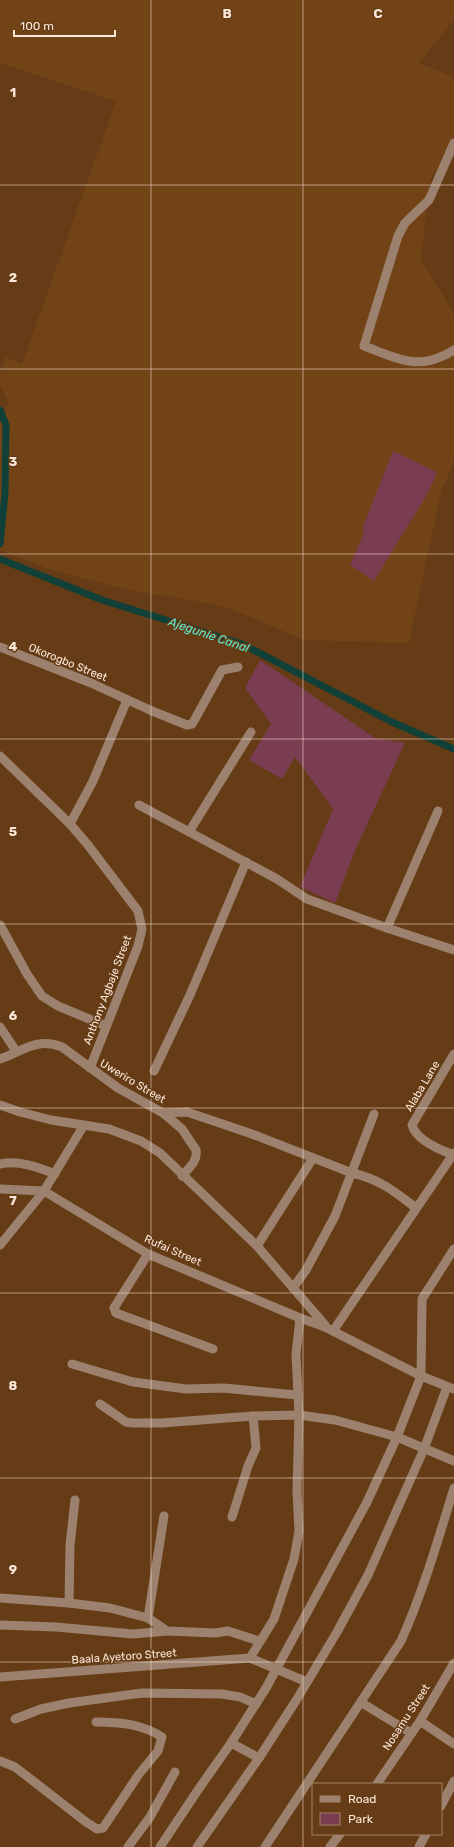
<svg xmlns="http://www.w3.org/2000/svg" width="454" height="1847" font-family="Rubik,sans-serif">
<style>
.built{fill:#714317}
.green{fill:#7a3c51}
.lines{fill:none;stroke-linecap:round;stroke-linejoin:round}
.canal{stroke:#104038;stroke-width:7}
.minor{stroke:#9c826e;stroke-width:9}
.grid{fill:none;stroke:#fce8d9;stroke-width:1;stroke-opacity:0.55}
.labels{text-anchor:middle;stroke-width:3;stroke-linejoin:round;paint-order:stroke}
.street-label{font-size:11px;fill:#fce8d9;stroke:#653c16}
.water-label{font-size:12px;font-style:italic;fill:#5becd3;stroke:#653c16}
.grid-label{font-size:13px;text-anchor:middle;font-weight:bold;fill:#fce8d9;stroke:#653c16;stroke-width:3;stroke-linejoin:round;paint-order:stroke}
</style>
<rect width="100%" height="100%" fill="#653c16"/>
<path class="built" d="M0,0h454v20l-35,43 35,14v82l-20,13 -4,9 -9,78 33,55v148l-13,30 -32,151 -105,-3 -73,-31 -28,-7 -79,-13 -73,-19 -51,-20v-125l8,-24 -8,-17v-12l6,-15 16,7 94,-263 -116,-38z"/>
<g class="green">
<path d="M393,451l44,21 -8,19 -55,90 -24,-16 13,-29 1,-12z"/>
<path d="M260,660l115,78 30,5 -48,103 -22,57 -35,-16 33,-78 -38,-52 -13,22 -33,-19 22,-36 -26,-36z"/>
</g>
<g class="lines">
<g class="canal">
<path d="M0,410l6,15 -1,68 -5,51"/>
<path d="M0,559l102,41 140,44 150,78 62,27"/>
</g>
<g class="minor">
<path d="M454,143l-25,57 -24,23 -7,13 -34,110c35,13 55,26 90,4"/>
<path d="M0,647l91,36 61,28 35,14 5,-1 3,-5 27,-49 16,-3"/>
<path d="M0,756l70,68 18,21 50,66 4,18 -4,17 -48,122"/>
<path d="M139,805l138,74 30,20 80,29 67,22"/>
<path d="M70,824l23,-43 34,-81"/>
<path d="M189,832l62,-100"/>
<path d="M0,925l27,49 15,22 16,10 48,20"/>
<path d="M387,928l51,-117"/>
<path d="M0,1027l16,24"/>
<path d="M454,1054l-42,71c4,15 28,25 42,30"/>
<path d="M0,1059c23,-8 37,-22 62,-12l56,41 45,25 19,16 14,21c2,11 -7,18 -14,26"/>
<path d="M154,1071l36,-76 56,-133"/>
<path d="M0,1105l20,7 31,8 58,9 32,12 19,12 97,93 68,79"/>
<path d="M163,1113l24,-1 65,22 100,39c27,6 42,18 64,35"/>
<path d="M0,1164c18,-4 38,3 55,10"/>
<path d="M0,1189l44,2 104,63 152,64 25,9 96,49 33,13"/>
<path d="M0,1245l44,-54 40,-66"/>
<path d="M257,1246l56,-88"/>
<path d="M148,1254l-34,54 2,5 97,36"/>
<path d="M293,1288l13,-18 29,-54 39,-102"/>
<path d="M333,1331l121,-178"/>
<path d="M72,1364l61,18 53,7 37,-1 74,7"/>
<path d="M100,1404l26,18 7,1h29l91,-7 46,-1 36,5 62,17 57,24"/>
<path d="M232,1517l16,-51 8,-18 -3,-32"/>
<path d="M0,1598l69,5 41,5 38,10 19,13 48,2 13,-2 31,10"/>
<path d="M69,1603l1,-58 5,-45"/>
<path d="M148,1618l16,-102"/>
<path d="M0,1625l56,2 77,7 34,-3"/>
<path d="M250,1658l24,-39 20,-60 5,-28 -2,-40 2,-76 -3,-61 4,-36"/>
<path d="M0,1677l250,-19 57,24"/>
<path d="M362,1703l49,30"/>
<path d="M15,1719l26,-10 28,-6 73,-10 80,1 18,3 16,7"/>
<path d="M420,1721l34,23"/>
<path d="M231,1743l28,15"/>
<path d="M0,1761l15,6 71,55 11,7 6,-1 36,-54 19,-23 4,-14c-20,-13 -42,-15 -66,-15"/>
<path d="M377,1784l43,-63 34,-58"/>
<path d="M441,1806l13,-25"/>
<path d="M128,1847l22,-30 25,-45"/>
<path d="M160,1847l40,-60 31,-44 35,-55 101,-186 30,-65 24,-61 1,-77 32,-50"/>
<path d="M197,1847l62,-89 38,-59 40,-67 31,-57 56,-126 23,-62"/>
<path d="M265,1847l136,-206c22,-49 37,-101 53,-153"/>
<path d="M330,1847l10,-13"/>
<path d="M419,1847l7,-13"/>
</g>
</g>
<path class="grid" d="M151,0v1847M303,0v1847M0,185h454M0,369h454M0,554h454M0,739h454M0,924h454M0,1108h454M0,1293h454M0,1478h454M0,1662h454"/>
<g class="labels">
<g class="street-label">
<text transform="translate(68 662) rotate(22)" y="4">Okorogbo Street</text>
<text transform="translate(107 990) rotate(-69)" y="4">Anthony Agbaje Street</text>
<text transform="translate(133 1081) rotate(31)" y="4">Uweriro Street</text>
<text transform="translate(422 1086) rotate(-59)" y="4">Alaba Lane</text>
<text transform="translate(173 1250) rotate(24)" y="4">Rufai Street</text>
<text transform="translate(124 1656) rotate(-4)" y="4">Baala Ayetoro Street</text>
<text transform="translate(406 1717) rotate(-57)" y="4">Nosamu Street</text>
</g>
<g class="water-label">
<text transform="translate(209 635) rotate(19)" y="4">Ajegunle Canal</text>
</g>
</g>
<g class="grid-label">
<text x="227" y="18">B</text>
<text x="378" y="18">C</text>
<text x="13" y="97">1</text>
<text x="13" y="282">2</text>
<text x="13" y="466">3</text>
<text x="13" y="651">4</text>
<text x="13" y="836">5</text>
<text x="13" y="1020">6</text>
<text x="13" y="1205">7</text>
<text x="13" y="1390">8</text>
<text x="13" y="1574">9</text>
</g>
<rect x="312" y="1783" width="130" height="52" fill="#653c16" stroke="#a18164"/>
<rect x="320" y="1796" width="20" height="6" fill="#9c826e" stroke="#a18164"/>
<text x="348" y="1803" font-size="12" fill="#fce8d9">Road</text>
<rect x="320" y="1813" width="20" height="12" fill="#7a3c51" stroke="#a18164"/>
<text x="348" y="1823" font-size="12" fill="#fce8d9">Park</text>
<path d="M14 30v6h101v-6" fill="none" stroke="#fce8d9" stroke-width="2"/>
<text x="20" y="30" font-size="12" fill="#fce8d9" stroke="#653c16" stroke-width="3" paint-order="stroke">100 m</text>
</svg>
